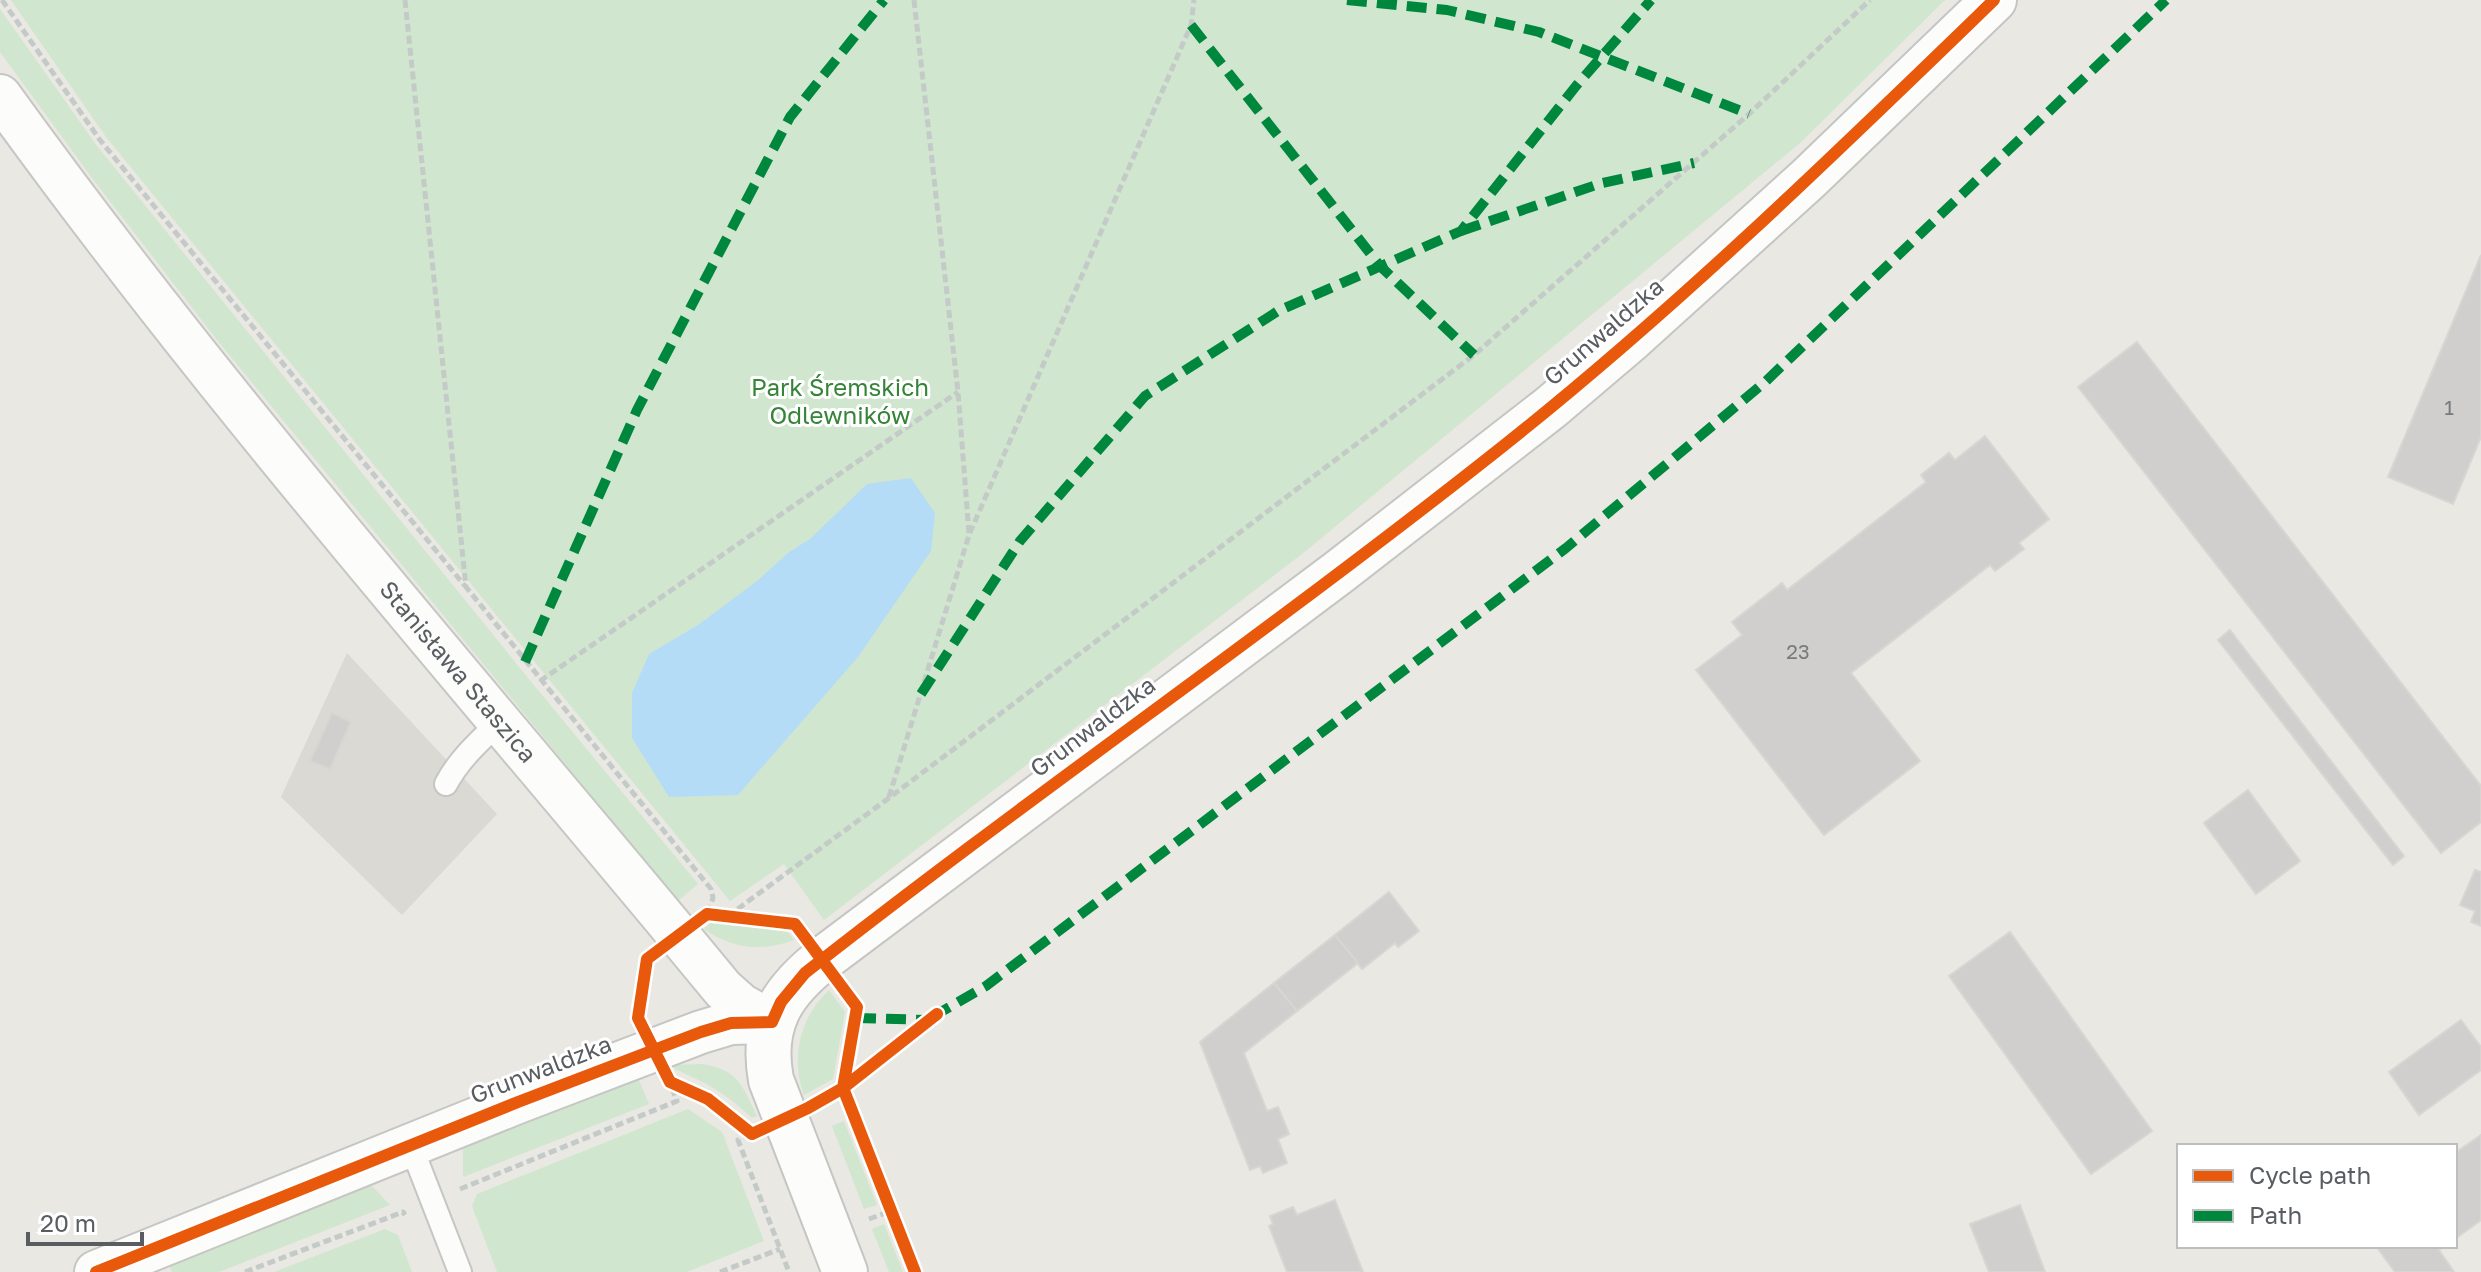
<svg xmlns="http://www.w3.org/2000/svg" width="2481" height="1272" font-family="'Golos Text',sans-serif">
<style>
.industrial{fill:#dad9d4}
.green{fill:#d1e6ce}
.water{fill:#b4dcf6}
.building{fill:#d1cfcd;stroke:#d8d6d2;stroke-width:2}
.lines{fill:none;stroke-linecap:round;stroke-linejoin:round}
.service-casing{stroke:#c6c6c5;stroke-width:26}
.minor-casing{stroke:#c6c6c5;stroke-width:46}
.secondary-casing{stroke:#c5c5c3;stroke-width:48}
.path{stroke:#c4cac7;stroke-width:5;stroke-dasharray:8 4;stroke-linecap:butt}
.service{stroke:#fcfcfb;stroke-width:22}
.minor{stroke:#fcfcfb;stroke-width:42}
.secondary{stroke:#fcfcfb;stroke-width:44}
.quiet{stroke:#00873e;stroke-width:10;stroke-dasharray:20 10;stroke-linecap:butt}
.cycleway-casing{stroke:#fff;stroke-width:17}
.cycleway{stroke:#e8590c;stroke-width:12}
.labels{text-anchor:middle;stroke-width:6;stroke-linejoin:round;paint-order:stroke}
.number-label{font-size:20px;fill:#787b7d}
.street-label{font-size:24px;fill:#595d61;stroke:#fff}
.park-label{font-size:24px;fill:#358437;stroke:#fff}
</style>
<rect width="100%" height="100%" fill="#e9e8e3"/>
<path class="industrial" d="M347,653l150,161 -95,101 -121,-118z"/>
<g class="green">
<path d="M11,0h1934l-145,143 -498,411 -478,366 -40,-56 -54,37 -624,-764z"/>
<path d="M0,9l97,137 436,538 165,200 -20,17 -461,-561 -125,-162 -92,-126z"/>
<path d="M711,923l75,7 8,10c-32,12 -62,9 -90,-11z"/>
<path d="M829,990l16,22 -12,67 -29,16c-14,-37 -4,-78 25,-105z"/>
<path d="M701,1064c37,5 41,21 56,52l-5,2c-25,-24 -45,-35 -77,-49l-2,-4z"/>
<path d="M638,1078l11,26 -186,73v-28l9,-6z"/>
<path d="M688,1109l34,23 42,109 -77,31h-190l-25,-66 5,-12z"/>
<path d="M844,1121l33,84 -13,4 -32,-83z"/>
<path d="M371,1185l19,20 -171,67h-47l-3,-7z"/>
<path d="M884,1224l19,48h-14l-17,-43z"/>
<path d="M385,1229l13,6 14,37h-138z"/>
</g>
<path class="water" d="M911,478l24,35 -4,38 -73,106 -120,138 -69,2 -37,-59v-45l17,-39 49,-29 59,-44 32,-29 21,-13 57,-55z"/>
<g class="building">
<path d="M2481,255v182l-28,67 -65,-27z"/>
<path d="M2137,342l344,444v36l-40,31 -363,-466z"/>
<path d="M1985,436l64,83 -30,24 5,6 -29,22 -5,-6 -139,108 69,88 -96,74 -128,-165 46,-35 -10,-13 50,-39 5,7 139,-108 -5,-7 28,-22 6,7z"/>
<path d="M2230,630l174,226 -11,9 -175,-225z"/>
<path d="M332,713l19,9 -21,47 -20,-8z"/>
<path d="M2248,790l52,71 -44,33 -52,-71z"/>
<path d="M2475,870l6,2v54l-10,-4 4,-11 -15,-6z"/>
<path d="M1389,892l30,39 -21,16 -3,-4 -33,26 -27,-34z"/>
<path d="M2010,932l142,199 -61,43 -142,-198z"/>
<path d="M1335,935l23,28 -61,48 -23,-28z"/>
<path d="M1274,983l23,28 -53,42 23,58 11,-4 11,27 -11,5 9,24 -24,10 -3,-7 -10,4 -50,-128z"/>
<path d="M2461,1020l20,27v23l-62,45 -30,-43z"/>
<path d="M2481,1135v85l-26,19v-86z"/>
<path d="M1335,1200l28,72h-76l-18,-46 4,-2 -3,-8 23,-9 4,8z"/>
<path d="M2020,1205l25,67h-56l-19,-48z"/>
<path d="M2376,1246h69l-6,4 15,22h-59z"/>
</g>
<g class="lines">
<g class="service-casing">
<g id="service">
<path d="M446,784c13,-25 33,-42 53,-62"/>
<path d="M411,1146l49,126"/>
</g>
</g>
<g class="minor-casing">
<g id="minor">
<path id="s1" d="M0,96c224,311 480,598 723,893l18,16 31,17"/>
<path d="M96,1272l422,-170 183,-70 30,-9 41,-1"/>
</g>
</g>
<g class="secondary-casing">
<path id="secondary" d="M845,1272l-74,-192c-10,-55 9,-87 52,-121l516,-387 211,-164 80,-68 178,-161 186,-179"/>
</g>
<g class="path">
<path d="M2,0l98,140 365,446"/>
<path d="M405,0l61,587 245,302 2,9 -5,14"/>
<path d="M914,0l44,392 11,142"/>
<path d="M540,681l418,-289"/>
<path d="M889,797l80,-262 222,-510 3,-25"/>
<path d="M728,916l161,-118 585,-443 275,-241 121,-114"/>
<path d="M750,1134l-12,6 51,132"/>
<path d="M460,1189l217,-88 -6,-15"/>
<path d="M869,1219l22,-8"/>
<path d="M245,1272l158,-60 2,3"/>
<path d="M720,1272l60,-23"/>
</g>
<use href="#service" class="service"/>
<use href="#minor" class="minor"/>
<use href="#secondary" class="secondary"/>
<g class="quiet">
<path d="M1347,0l100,10 92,22 210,82"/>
<path d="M1191,25l189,241 94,89"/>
<path d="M1461,231l141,-48 92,-20"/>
<path d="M525,662l112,-252 153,-293 94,-117"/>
<path d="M921,694l99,-153 125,-145 133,-85 183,-80 115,-145 75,-86"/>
<path d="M932,1017l54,-31 580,-438 199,-166 401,-382"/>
<path d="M856,1018l73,2"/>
</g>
<g class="cycleway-casing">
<g id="cycleway">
<path d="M96,1272l422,-170 183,-70 30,-9 41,-1 9,-20 24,-29c229,-180 469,-345 697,-526 174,-138 333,-293 492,-447"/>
<path d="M915,1272l-72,-184 14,-81 -62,-83 -88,-10 -60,45 -9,59 32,64 38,17 44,35 56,-26 35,-20 94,-74"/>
</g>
</g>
<use href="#cycleway" class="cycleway"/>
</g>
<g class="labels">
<g class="number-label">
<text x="2449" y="415">1</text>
<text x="1798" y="659">23</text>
</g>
<g class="street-label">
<text transform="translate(1604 332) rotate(-41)" y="8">Grunwaldzka</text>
<text dy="8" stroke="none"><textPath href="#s1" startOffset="736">Stanisława Staszica</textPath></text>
<text transform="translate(1093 727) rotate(-37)" y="8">Grunwaldzka</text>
<text transform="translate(541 1070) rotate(-21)" y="8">Grunwaldzka</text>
</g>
<g class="park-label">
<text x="840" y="396">Park Śremskich<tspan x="840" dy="28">Odlewników</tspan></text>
</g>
</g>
<rect x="2177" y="1144" width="280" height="104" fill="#ffffff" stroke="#bdbec0" stroke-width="2"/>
<rect x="2193" y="1170" width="40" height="12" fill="#e8590c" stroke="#bdbec0" stroke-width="2"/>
<text x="2249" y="1184" font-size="24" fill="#595d61">Cycle path</text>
<rect x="2193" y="1210" width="40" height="12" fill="#00873e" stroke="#bdbec0" stroke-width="2"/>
<text x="2249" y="1224" font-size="24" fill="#595d61">Path</text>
<path d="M28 1232v12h114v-12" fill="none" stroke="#595d61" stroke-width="4"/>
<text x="40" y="1232" font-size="24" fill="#595d61" stroke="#ffffff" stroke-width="6" paint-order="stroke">20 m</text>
</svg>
